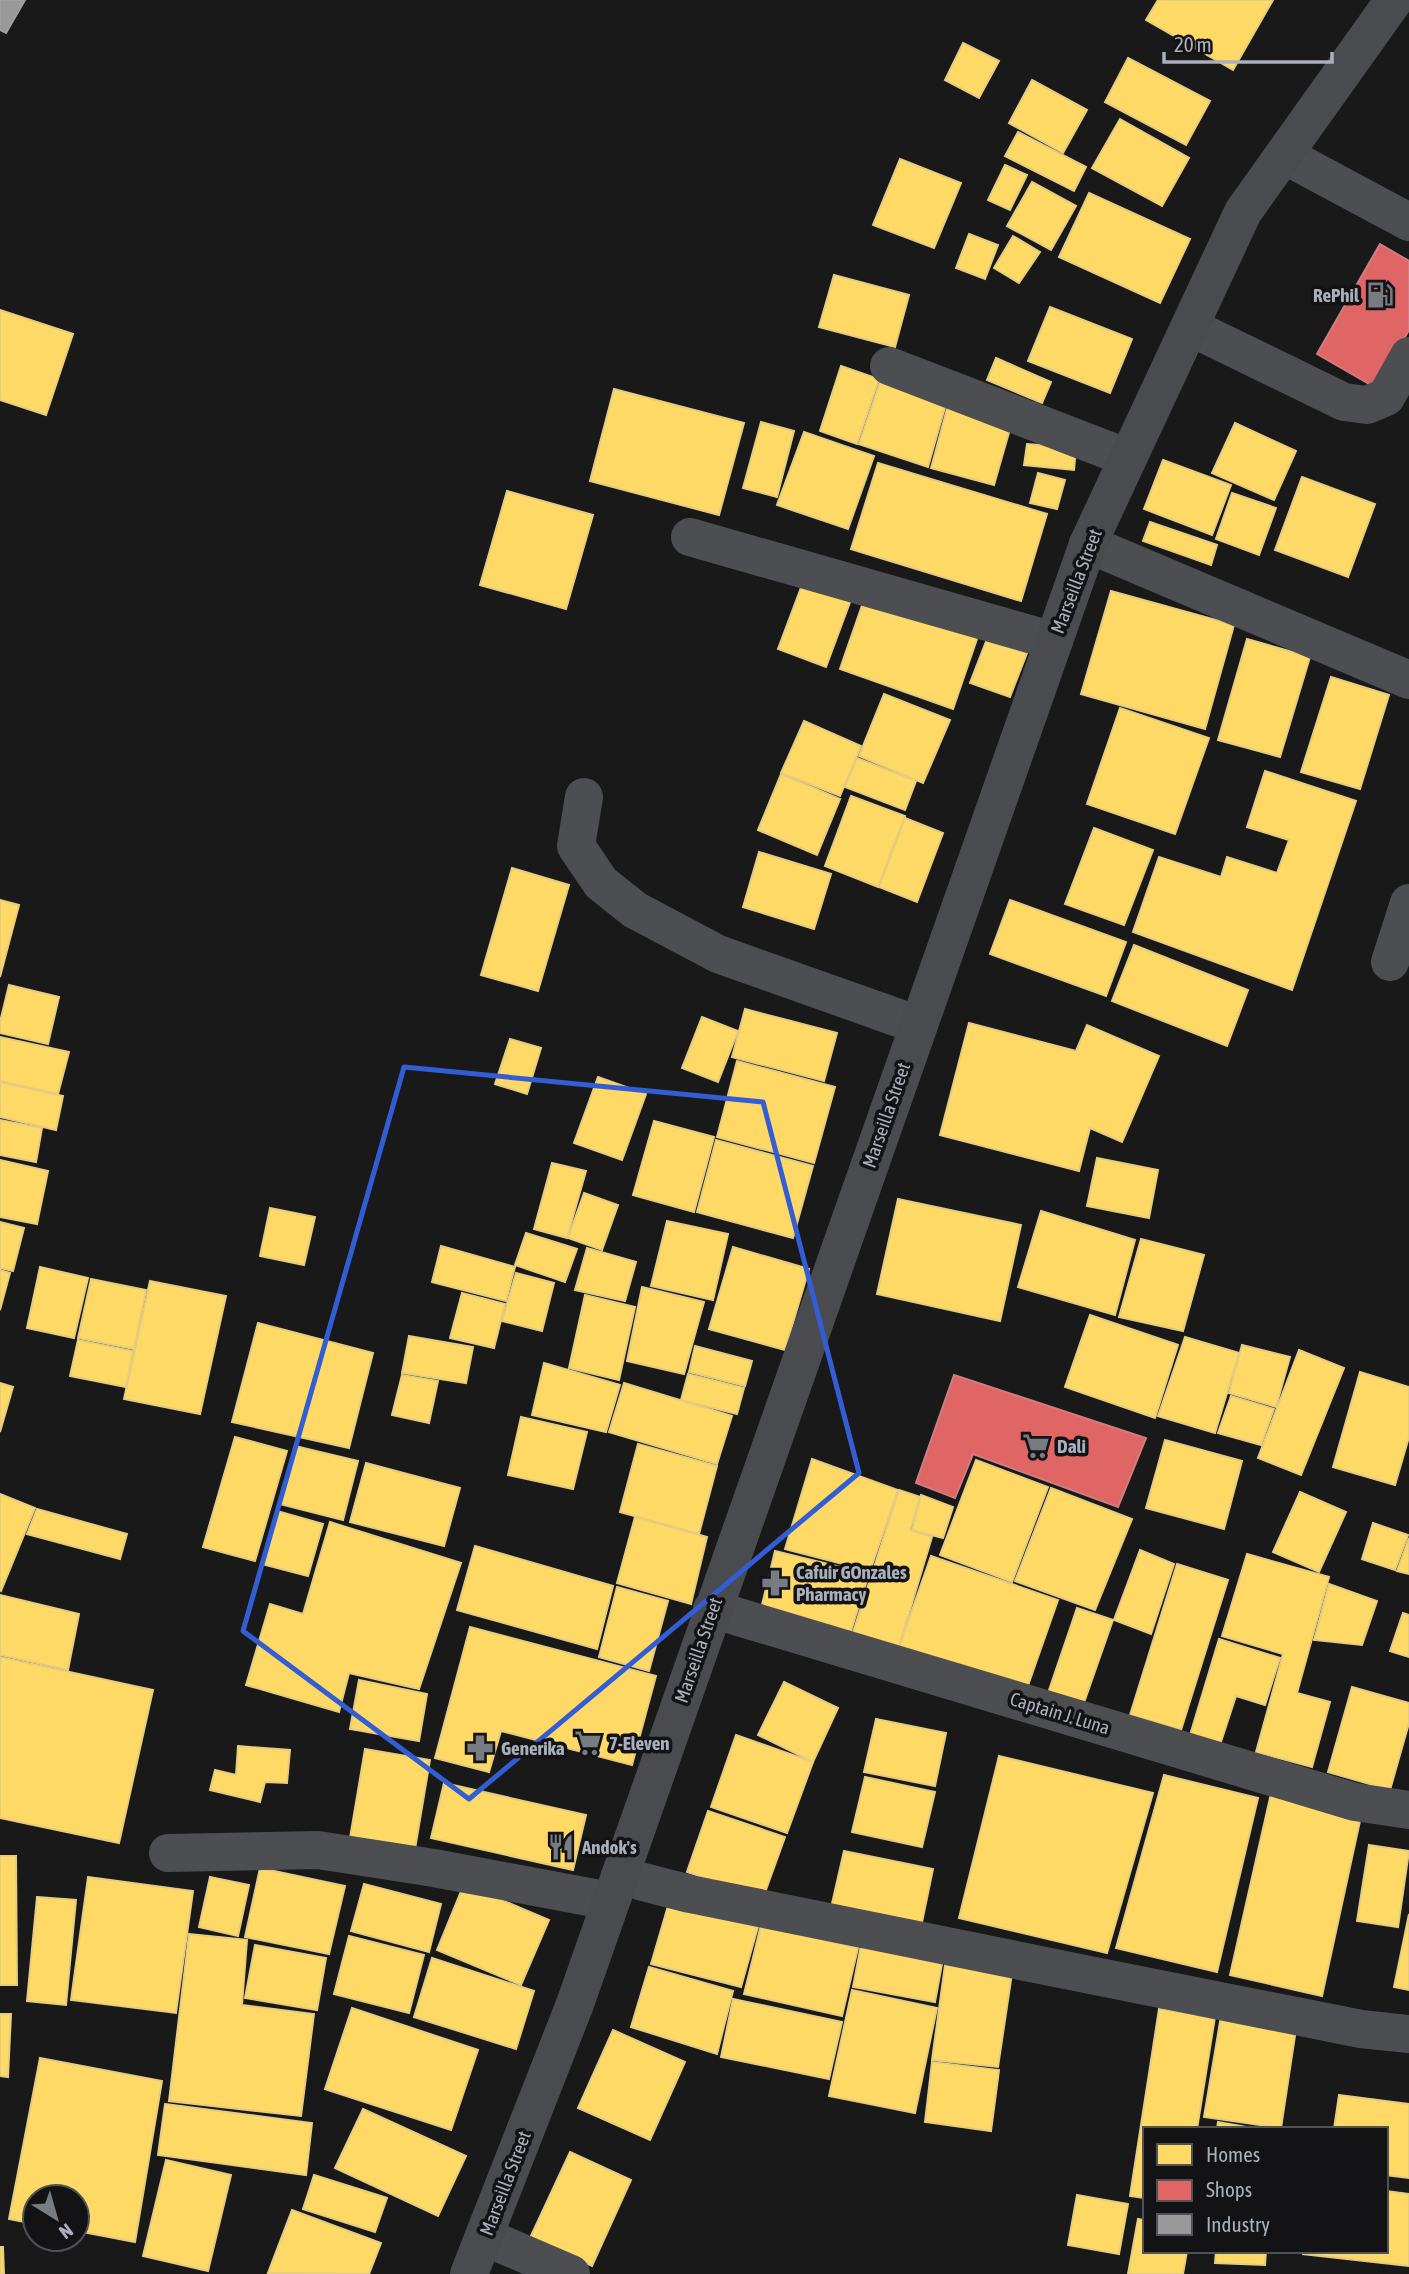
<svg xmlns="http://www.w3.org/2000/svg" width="1409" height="2274" font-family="'Asap Condensed',sans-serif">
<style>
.homes{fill:#ffd966;stroke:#e5cd80;stroke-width:2}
.shops{fill:#e06666;stroke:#d07c80;stroke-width:2}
.industry{fill:#999;stroke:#9ea0a3;stroke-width:2}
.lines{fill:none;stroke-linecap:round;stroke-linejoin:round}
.minor{stroke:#4d4e52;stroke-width:38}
.major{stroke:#4a4b4e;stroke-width:38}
.marked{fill:none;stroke:#325dd4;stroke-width:5;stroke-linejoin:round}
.labels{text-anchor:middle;stroke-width:7;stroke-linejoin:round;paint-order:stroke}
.poi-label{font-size:19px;font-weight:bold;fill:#a9b0bb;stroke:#131315;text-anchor:start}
.street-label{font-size:19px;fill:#a9b0bb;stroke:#131315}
</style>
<rect width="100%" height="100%" fill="#191919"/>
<g class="homes">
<path d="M1158,0h115l-40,70 -87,-50z"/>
<path d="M963,43l36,18 -20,37 -34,-18z"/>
<path d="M1128,58l82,43 -24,44 -81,-43z"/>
<path d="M1032,80l55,30 -24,43 -54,-30z"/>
<path d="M1120,119l69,39 -27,48 -70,-38z"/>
<path d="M1018,132l68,35 -12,24 -69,-35z"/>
<path d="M900,159l61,24 -27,65 -61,-23z"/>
<path d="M1005,165l22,10 -17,35 -22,-10z"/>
<path d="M1032,182l44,24 -25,44 -44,-24z"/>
<path d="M1089,193l101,46 -30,64 -101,-46z"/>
<path d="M969,234l29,11 -13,34 -29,-11z"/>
<path d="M1013,236l27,16 -21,31 -25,-15z"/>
<path d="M834,275l75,20 -14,52 -76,-20z"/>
<path d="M1050,307l82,32 -22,54 -82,-32z"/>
<path d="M0,310l73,24 -27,81 -46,-15z"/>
<path d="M996,358l55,24 -9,21 -55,-23z"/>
<path d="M841,366l38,13 -22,65 -37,-13z"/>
<path d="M880,382l66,22 -18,63 -69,-23z"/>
<path d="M614,389l130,34 -25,92 -129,-34z"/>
<path d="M948,405l64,17 -18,63 -63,-17z"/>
<path d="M761,422l33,9 -17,66 -34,-9z"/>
<path d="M1235,423l61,28 -22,49 -62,-27z"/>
<path d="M804,432l70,24 -26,73 -71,-24z"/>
<path d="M1027,444l49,4 -2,22 -50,-5z"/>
<path d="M1163,460l68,25 -19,50 -68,-26z"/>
<path d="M878,463l169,51 -26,87 -170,-52z"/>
<path d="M1038,473l27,7 -8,29 -27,-6z"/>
<path d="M1302,477l73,27 -27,73 -73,-27z"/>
<path d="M507,491l86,24 -27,94 -86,-24z"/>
<path d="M1232,493l44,15 -17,47 -43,-16z"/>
<path d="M1150,522l67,23 -6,20 -68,-24z"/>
<path d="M805,577l48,17 -27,73 -48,-18z"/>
<path d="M1111,591l123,34 -29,104 -124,-35z"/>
<path d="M866,594l113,39 -26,76 -113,-40z"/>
<path d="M987,639l40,14 -17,44 -40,-14z"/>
<path d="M1247,639l63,18 -30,100 -62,-17z"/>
<path d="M1331,677l58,18 -29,94 -59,-17z"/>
<path d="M884,694l66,26 -27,63 -64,-27z"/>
<path d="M1120,708l89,30 -34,96 -88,-30z"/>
<path d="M804,721l57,25 -21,50 -59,-23z"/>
<path d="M857,758l59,23 -11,29 -60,-23z"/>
<path d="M1265,771l91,30 -64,189 -159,-58 26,-75 62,20 6,-20 50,16 12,-33 -42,-13z"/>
<path d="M781,774l59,25 -23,56 -59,-25z"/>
<path d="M851,796l54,20 -27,71 -53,-21z"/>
<path d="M905,818l38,15 -26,69 -38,-15z"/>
<path d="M1094,828l59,22 -29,75 -59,-21z"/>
<path d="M759,852l72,22 -17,55 -71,-22z"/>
<path d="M512,868l57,17 -31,106 -57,-16z"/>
<path d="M0,900l19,5 -19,72z"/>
<path d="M1010,900l116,42 -20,54 -116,-42z"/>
<path d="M1134,945l114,45 -21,56 -115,-45z"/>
<path d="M9,985l50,12 -11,47 -48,-11v-11z"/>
<path d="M745,1009l92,24 -13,48 -92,-24z"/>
<path d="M702,1017l36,14 -20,51 -36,-14z"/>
<path d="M969,1023l107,28 11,-26 72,31 -37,86 -32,-14 -11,43 -139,-36z"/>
<path d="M0,1037l69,15 -11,42 -58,-13z"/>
<path d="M510,1039l31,9 -14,46 -32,-10z"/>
<path d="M737,1061l98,26 -21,76 -97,-26z"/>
<path d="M598,1077l48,17 -24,66 -48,-17z"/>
<path d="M0,1082l63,14 -7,34 -56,-13z"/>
<path d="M0,1120l42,8 -6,34 -36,-7z"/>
<path d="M654,1121l60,16 -20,75 -61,-17z"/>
<path d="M716,1140l97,26 -20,72 -96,-26z"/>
<path d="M1097,1158l61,12 -9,48 -62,-12z"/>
<path d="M0,1160l48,11 -11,53 -37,-7z"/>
<path d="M552,1163l34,8 -19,67 -33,-9z"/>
<path d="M584,1193l34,12 -16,45 -34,-12z"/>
<path d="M898,1199l123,26 -21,96 -123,-27z"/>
<path d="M270,1208l45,9 -11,48 -44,-9z"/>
<path d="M1041,1211l94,29 -20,75 -97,-28z"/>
<path d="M667,1221l61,13 -15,66 -62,-14z"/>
<path d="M0,1222l24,6 -11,43 -13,-3z"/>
<path d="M526,1233l51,16 -12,33 -50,-17z"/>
<path d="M1141,1239l63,16 -21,76 -64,-14z"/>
<path d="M441,1246l74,21 -9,34 -74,-19z"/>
<path d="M733,1247l76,22 -24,81 -76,-21z"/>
<path d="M587,1248l49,14 -11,39 -50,-11z"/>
<path d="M40,1267l48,11 -14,60 -47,-10z"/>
<path d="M0,1270l10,3 -10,37z"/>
<path d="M516,1273l38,10 -12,48 -40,-10z"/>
<path d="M91,1279l55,11 -12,59 -56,-11z"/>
<path d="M150,1281l76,15 -26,118 -76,-15z"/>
<path d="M642,1287l62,15 -20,72 -57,-13z"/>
<path d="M462,1293l43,11 -11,44 -44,-10z"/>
<path d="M585,1295l50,12 -16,73 -50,-12z"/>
<path d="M1090,1315l88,30 -23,73 -90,-31z"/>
<path d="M258,1323l115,30 -24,95 -117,-26z"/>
<path d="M409,1336l64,11 -7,36 -64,-10z"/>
<path d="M1185,1337l54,16 -24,80 -57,-17z"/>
<path d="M78,1340l55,11 -7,36 -56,-11z"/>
<path d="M1242,1345l48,12 -14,50 -47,-14z"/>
<path d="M695,1346l57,15 -7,25 -56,-14z"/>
<path d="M1299,1350l45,18 -43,107 -43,-17z"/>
<path d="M544,1363l76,22 -14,47 -74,-17z"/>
<path d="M1360,1372l49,15v50l-14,48 -62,-18z"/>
<path d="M688,1374l56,14 -7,26 -56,-14z"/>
<path d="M402,1375l36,6 -9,42 -37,-8z"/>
<path d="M0,1383l13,4 -13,45z"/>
<path d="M624,1383l108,33 -15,48 -108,-32z"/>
<path d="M1231,1396l43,13 -13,36 -43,-12z"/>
<path d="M521,1417l66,15 -14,57 -65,-14z"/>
<path d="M235,1437l52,14 -32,110 -52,-14z"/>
<path d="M1165,1440l77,21 -18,68 -78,-21z"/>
<path d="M638,1444l79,22 -18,68 -79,-22z"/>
<path d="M295,1446l63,15 -15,59 -63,-16z"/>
<path d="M812,1459l86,31 -28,81 -85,-22z"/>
<path d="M976,1460l72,27 -36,95 -72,-27z"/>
<path d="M366,1463l94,25 -16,58 -94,-24z"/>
<path d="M1051,1488l81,31 -37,91 -80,-29z"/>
<path d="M899,1490l21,7 -10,33 22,7 -34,113 -46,-15z"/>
<path d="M1300,1492l46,20 -27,60 -46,-20z"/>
<path d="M0,1494l35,14 -34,83 -1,-1z"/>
<path d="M921,1495l32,12 -10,31 -31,-8z"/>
<path d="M37,1509l90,25 -7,25 -93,-25z"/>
<path d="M277,1511l46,13 -15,52 -46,-12z"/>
<path d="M635,1517l72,20 -16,67 -74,-21z"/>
<path d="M330,1522l131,41 -42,126 -70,-16 -10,39 -93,-27 24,-81 33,10z"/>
<path d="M1373,1523l35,12 -13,35 -33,-11z"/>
<path d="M1409,1538v36l-12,-3z"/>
<path d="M475,1546l138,40 -16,63 -140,-39z"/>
<path d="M1140,1550l34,14 -23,70 -37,-14z"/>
<path d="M775,1551l94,23 -19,60 -90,-21z"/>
<path d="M1247,1554l82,23 -32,116 33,9 -18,65 -56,-15 27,-98 -61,-18z"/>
<path d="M931,1556l127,44 -33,94 -127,-44z"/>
<path d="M1177,1564l51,16 -47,150 -51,-15z"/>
<path d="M1329,1584l48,17 -15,44 -48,-5z"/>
<path d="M617,1587l51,14 -19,70 -50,-14z"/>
<path d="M0,1595l79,19 -11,56 -68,-15z"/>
<path d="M1077,1608l36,12 -33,94 -35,-12z"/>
<path d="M1403,1613l6,2v42l-19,-6z"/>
<path d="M470,1627l186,49 -24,89 -131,-34 -12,41 -54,-14z"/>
<path d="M1219,1639l61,19 -15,47 -29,-9 -19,58 -30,-9z"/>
<path d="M0,1657l153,33 -34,153 -119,-25z"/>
<path d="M359,1680l68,14 -8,47 -69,-12z"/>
<path d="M784,1682l54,26 -25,54 -55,-27z"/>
<path d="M1352,1687l57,16v20l-19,67 -62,-18z"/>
<path d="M876,1719l70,14 -11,53 -71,-14z"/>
<path d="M736,1735l77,27 -26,71 -76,-26z"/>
<path d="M238,1746l52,4 -3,33 -22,-1 -5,20 -50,-12 5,-20 21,5z"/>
<path d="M365,1749l65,11 -15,89 -65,-11z"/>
<path d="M999,1756l154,37 -46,160 -148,-35z"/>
<path d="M1164,1775l94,23 -41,174 -101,-24z"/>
<path d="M865,1777l70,15 -13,55 -70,-15z"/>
<path d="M444,1783l142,32 -13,55 -142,-32z"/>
<path d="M1272,1789l91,18 -41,189 -92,-21z"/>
<path d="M708,1811l77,26 -22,61 -76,-26z"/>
<path d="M1369,1845l40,6 -11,76 -41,-6z"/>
<path d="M844,1851l89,18 -12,58 -90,-19z"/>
<path d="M0,1856h16l1,129h-17z"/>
<path d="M260,1868l85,18 -16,68 -84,-17z"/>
<path d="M88,1877l105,14 -17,122 -105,-13z"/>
<path d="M210,1877l39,8 -11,51 -39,-9z"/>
<path d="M364,1884l77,20 -12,48 -78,-21z"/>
<path d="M464,1884l85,36 -28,65 -84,-35z"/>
<path d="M37,1897l39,3 -10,105 -39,-4z"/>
<path d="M668,1906l90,21 -17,60 -90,-23z"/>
<path d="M1409,1914v76l-15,-3z"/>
<path d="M761,1925l97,23 -16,68 -98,-22z"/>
<path d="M189,1934l58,6 -5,65 72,9 -13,102 -132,-15z"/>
<path d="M349,1936l75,19 -15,58 -75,-19z"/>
<path d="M255,1945l71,13 -9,52 -72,-12z"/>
<path d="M861,1945l81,19 -7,38 -82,-15z"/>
<path d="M432,1958l102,33 -18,58 -102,-32z"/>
<path d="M945,1965l67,8 -14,94 -66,-7z"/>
<path d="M649,1967l84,24 -16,63 -86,-27z"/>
<path d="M852,1990l85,18 -22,105 -86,-17z"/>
<path d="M733,1999l109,23 -13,57 -108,-22z"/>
<path d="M352,2008l126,42 -27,80 -126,-41z"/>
<path d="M1159,2009l56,8 -18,112h-52v69l-15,-2z"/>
<path d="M0,2014h11l-3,63 -8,-1z"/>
<path d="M1221,2016l75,13 -15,99 -77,-11z"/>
<path d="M613,2030l72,32 -35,78 -72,-32z"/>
<path d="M40,2058l122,23 -27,161 -58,-11v-34h-42v27l-26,-5z"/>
<path d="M932,2062l67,8 -8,61 -66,-9z"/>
<path d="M1339,2095l70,9v74l-23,-3v-46h-52z"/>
<path d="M165,2104l147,19 -6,52 -148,-20z"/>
<path d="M363,2109l103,47 -28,60 -103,-48z"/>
<path d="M1218,2122l40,7h-41z"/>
<path d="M570,2152l61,28 -39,86 -62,-28z"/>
<path d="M166,2160l65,15 -23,96 -65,-15z"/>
<path d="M314,2175l73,23 -12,34 -72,-23z"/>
<path d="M1386,2191l23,3v72l-106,-12v-3h83z"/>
<path d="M1077,2195l51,9 -9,50 -51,-9z"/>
<path d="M292,2210l89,33 -12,31 -101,-1z"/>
<path d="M1138,2219l7,1v31h42l-4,23h-55z"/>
<path d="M0,2247h3l1,27h-4z"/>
<path d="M1216,2251h50l-1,14 -50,-2z"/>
</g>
<g class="shops">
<path d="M1380,244l29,17v69l-33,58 -59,-34z"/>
<path d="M954,1375l192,63 -28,69 -145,-53 -18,44 -39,-15z"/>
</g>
<path class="industry" d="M0,0h25l-19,33 -6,-3z"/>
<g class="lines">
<g class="minor">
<path d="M1284,155l125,67"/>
<path d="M1190,327l154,75 23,3 19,-8 23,-41"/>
<path d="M889,366l239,92"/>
<path d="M690,537l364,104"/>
<path d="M1088,544l321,136"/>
<path d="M584,797l-8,49 25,37 34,27 83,44 200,71"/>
<path d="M1390,962l19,-59"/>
<path d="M712,1609l643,193 54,8"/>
<path d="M168,1853l150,-3 116,18 176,33"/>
<path d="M620,1876l70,18 395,80 276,55 48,5"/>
<path d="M485,2237l86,37"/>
</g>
<path class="major" d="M469,2274l106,-270 513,-1460 155,-332 151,-212"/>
</g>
<path class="marked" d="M404,1067l359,35 96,371 -390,326 -226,-168z"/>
<defs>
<g id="fuel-bare" transform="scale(2.1)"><path d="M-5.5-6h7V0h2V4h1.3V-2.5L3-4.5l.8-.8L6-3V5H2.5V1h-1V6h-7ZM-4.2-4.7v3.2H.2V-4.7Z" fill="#777b82" stroke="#131315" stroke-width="2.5" paint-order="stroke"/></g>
<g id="supermarket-bare" transform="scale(2.1)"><path d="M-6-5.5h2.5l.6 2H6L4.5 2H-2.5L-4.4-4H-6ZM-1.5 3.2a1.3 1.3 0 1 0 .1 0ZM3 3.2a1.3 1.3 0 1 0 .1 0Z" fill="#777b82" stroke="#131315" stroke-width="2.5" paint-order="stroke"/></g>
<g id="pharmacy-bare" transform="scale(2.1)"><path d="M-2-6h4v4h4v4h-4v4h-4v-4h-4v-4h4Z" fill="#777b82" stroke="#131315" stroke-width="2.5" paint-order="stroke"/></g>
<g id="restaurant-bare" transform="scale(2.1)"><path d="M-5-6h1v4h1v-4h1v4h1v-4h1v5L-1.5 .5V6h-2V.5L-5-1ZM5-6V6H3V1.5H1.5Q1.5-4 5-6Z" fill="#777b82" stroke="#131315" stroke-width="2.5" paint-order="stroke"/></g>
</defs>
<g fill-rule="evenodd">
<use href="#fuel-bare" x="1380" y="295"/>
<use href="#supermarket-bare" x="1036" y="1446"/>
<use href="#pharmacy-bare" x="775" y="1583"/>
<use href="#supermarket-bare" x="588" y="1743"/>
<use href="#pharmacy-bare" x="480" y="1748"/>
<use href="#restaurant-bare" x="561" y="1847"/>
</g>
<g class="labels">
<g class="poi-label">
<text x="1359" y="302" text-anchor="end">RePhil</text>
<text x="1057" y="1453">Dali</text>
<text x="796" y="1579">Cafuir GOnzales<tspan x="796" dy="22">Pharmacy</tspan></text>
<text x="609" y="1750">7-Eleven</text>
<text x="501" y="1755">Generika</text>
<text x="582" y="1854">Andok's</text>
</g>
<g class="street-label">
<text transform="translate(1076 581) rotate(-69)" y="7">Marseilla Street</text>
<text transform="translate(886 1115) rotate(-71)" y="7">Marseilla Street</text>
<text transform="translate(698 1650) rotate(-71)" y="7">Marseilla Street</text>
<text transform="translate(1060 1713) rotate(17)" y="7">Captain J. Luna</text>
<text transform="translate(505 2183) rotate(-69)" y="7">Marseilla Street</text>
</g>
</g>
<rect x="1143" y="2127" width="245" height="126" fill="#131315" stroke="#4f5257" stroke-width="2"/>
<rect x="1157" y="2144" width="35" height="21" fill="#ffd966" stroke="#4f5257" stroke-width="2"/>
<text x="1206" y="2162" font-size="21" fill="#a9b0bb">Homes</text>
<rect x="1157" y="2180" width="35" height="21" fill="#e06666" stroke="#4f5257" stroke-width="2"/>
<text x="1206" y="2197" font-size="21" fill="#a9b0bb">Shops</text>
<rect x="1157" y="2214" width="35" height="21" fill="#999999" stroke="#4f5257" stroke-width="2"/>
<text x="1206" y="2232" font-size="21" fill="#a9b0bb">Industry</text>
<g transform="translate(56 2218) rotate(143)"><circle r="33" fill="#131315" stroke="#4f5257" stroke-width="2"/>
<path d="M0-5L12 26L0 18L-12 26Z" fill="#777b82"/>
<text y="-10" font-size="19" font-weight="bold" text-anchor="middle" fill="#a9b0bb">N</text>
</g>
<path d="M1164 52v10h168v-10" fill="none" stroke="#a9b0bb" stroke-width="3.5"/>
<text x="1174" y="52" font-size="21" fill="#a9b0bb" stroke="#131315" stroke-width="5" paint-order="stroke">20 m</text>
</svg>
